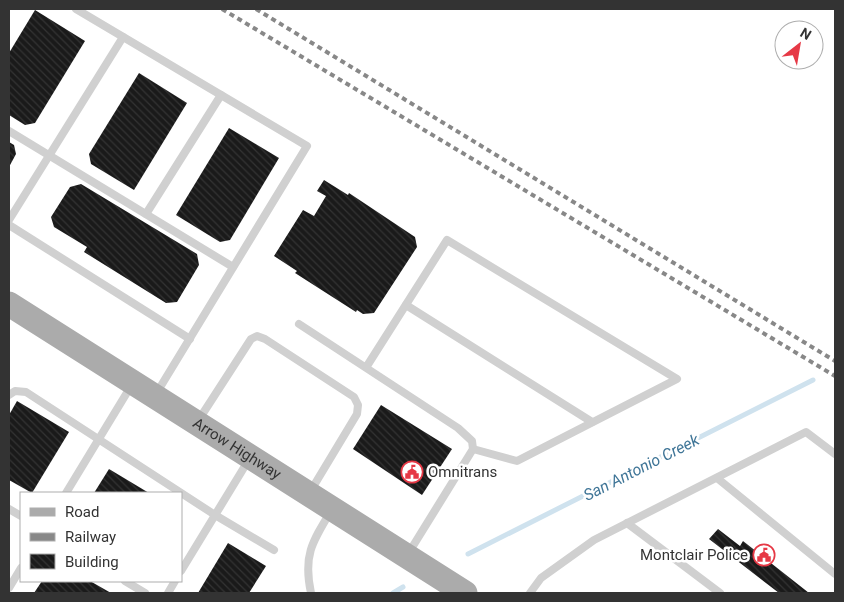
<svg xmlns="http://www.w3.org/2000/svg" width="844" height="602" font-family="Roboto,sans-serif">
<style>
.lines{fill:none;stroke-linecap:round;stroke-linejoin:round}
.stream{stroke:#cfe2ee;stroke-width:5}
.building{fill:url(#building-back-hatch)}
.lane{stroke:#d0d0d0;stroke-width:8}
.primary{stroke:#ababab;stroke-width:25}
.rail{stroke:#888;stroke-width:4;stroke-dasharray:5 4;stroke-linecap:butt}
.labels{text-anchor:middle;stroke-width:5;stroke-linejoin:round;paint-order:stroke}
.street-label{font-size:15px;fill:#333;stroke:#fff}
.poi-label{font-size:15px;fill:#333;stroke:#fff;text-anchor:start}
.water-label{font-size:16px;font-style:italic;fill:#3f7597;stroke:#fff}
</style>
<defs>
<pattern id="building-back-hatch" width="6" height="6" patternUnits="userSpaceOnUse" patternTransform="scale(1.25)"><rect width="6" height="6" fill="#1a1a1a"/><path d="M-1 5l2 2M0 0l6 6M5-1l2 2" fill="none" stroke="#333"/></pattern>
</defs>
<rect width="100%" height="100%" fill="#fff"/>
<g class="lines">
<g class="stream">
<path d="M468,554l345,-174"/>
<path d="M393,593l10,-6"/>
</g>
</g>
<g class="building">
<path d="M35,10l50,31 -50,82 -10,2 -16,-10v-62z"/>
<path d="M139,73l48,30 -53,87 -43,-26 -2,-10z"/>
<path d="M229,128l50,30 -49,82 -10,2 -44,-27z"/>
<path d="M9,142l5,3 2,9 -7,13z"/>
<path d="M324,180l24,15 1,-2 66,44 2,10 -43,66 -11,1 -6,-4 -1,2 -61,-39 2,-2 -23,-15 29,-46 11,6 12,-20 -9,-5z"/>
<path d="M81,184l116,70 2,11 -22,37 -11,1 -82,-51 3,-5 -33,-20 -3,-10 19,-30z"/>
<path d="M17,401l52,31 -37,61 -23,-13v-65z"/>
<path d="M381,405l71,44 -30,46 -69,-46z"/>
<path d="M109,469l40,24h-55z"/>
<path d="M718,529l22,17 3,-5 66,52h-30l-70,-54z"/>
<path d="M228,543l38,23 -17,27h-51z"/>
<path d="M42,581h48l21,12h-77z"/>
</g>
<g class="lines">
<g class="lane">
<path d="M76,9l231,137 -151,248"/>
<path d="M9,131l224,136"/>
<path d="M146,214l75,-119"/>
<path d="M9,220l114,-183"/>
<path d="M9,225l181,114"/>
<path d="M406,305l186,117"/>
<path d="M299,324l159,104 14,13 1,8 -65,105"/>
<path d="M367,366l80,-126 230,139 -160,82 -44,-12"/>
<path d="M9,395l6,-4 11,1 189,123 59,35"/>
<path d="M198,421l53,-82 6,-3 8,3 89,58 4,8 -1,9 -47,78"/>
<path d="M717,478l118,96"/>
<path d="M66,493l65,-107"/>
<path d="M9,509l12,7"/>
<path d="M627,523l93,70"/>
<path d="M181,571l67,-110"/>
<path d="M125,581l20,12"/>
<path d="M9,588l12,-20"/>
<path d="M168,593l7,-12"/>
<path d="M311,593c-8,-37 1,-51 20,-82"/>
<path d="M530,593l11,-15 53,-38 212,-108 29,22"/>
</g>
<path class="primary" id="s1" d="M9,304l456,289"/>
<g class="rail">
<path d="M222,9l613,367"/>
<path d="M256,9l579,352"/>
</g>
</g>
<defs>
<g id="civic-ring" transform="scale(1.125)"><circle r="9.5" fill="#fff" stroke="#e63946" stroke-width="1.5"/><path d="M-.6-6.5H3V-4.5H.6V-3L4-1V1h2V6H-6V1h2V-1L-.6-3ZM-1.2 2.5V6h2.4V2.5Z" fill="#e63946"/></g>
</defs>
<g fill-rule="evenodd">
<use href="#civic-ring" x="412" y="472"/>
<use href="#civic-ring" x="764" y="555"/>
</g>
<g class="labels">
<g class="street-label">
<text dy="5" stroke="none"><textPath href="#s1" startOffset="270">Arrow Highway</textPath></text>
</g>
<g class="poi-label">
<text x="428" y="477">Omnitrans</text>
<text x="748" y="560" text-anchor="end">Montclair Police</text>
</g>
<g class="water-label">
<text transform="translate(641 467) rotate(-27)" y="6">San Antonio Creek</text>
</g>
</g>
<rect width="844" height="602" fill="none" stroke="#333333" stroke-width="20"/>
<rect x="20" y="492" width="162" height="90" fill="#ffffff" stroke="#adadad"/>
<rect x="30" y="508" width="25" height="8" fill="#ababab" stroke="#adadad"/>
<text x="65" y="517" font-size="15" fill="#333333">Road</text>
<rect x="30" y="533" width="25" height="8" fill="#888888" stroke="#adadad"/>
<text x="65" y="542" font-size="15" fill="#333333">Railway</text>
<rect x="30" y="554" width="25" height="15" fill="url(#building-back-hatch)" stroke="#adadad"/>
<text x="65" y="567" font-size="15" fill="#333333">Building</text>
<g transform="translate(799 45) rotate(31)"><circle r="24" fill="#ffffff" stroke="#adadad"/>
<path d="M0-4L9 19L0 12L-9 19Z" fill="#e63946"/>
<text y="-8" font-size="14" font-weight="bold" text-anchor="middle" fill="#333333">N</text>
</g>
</svg>
